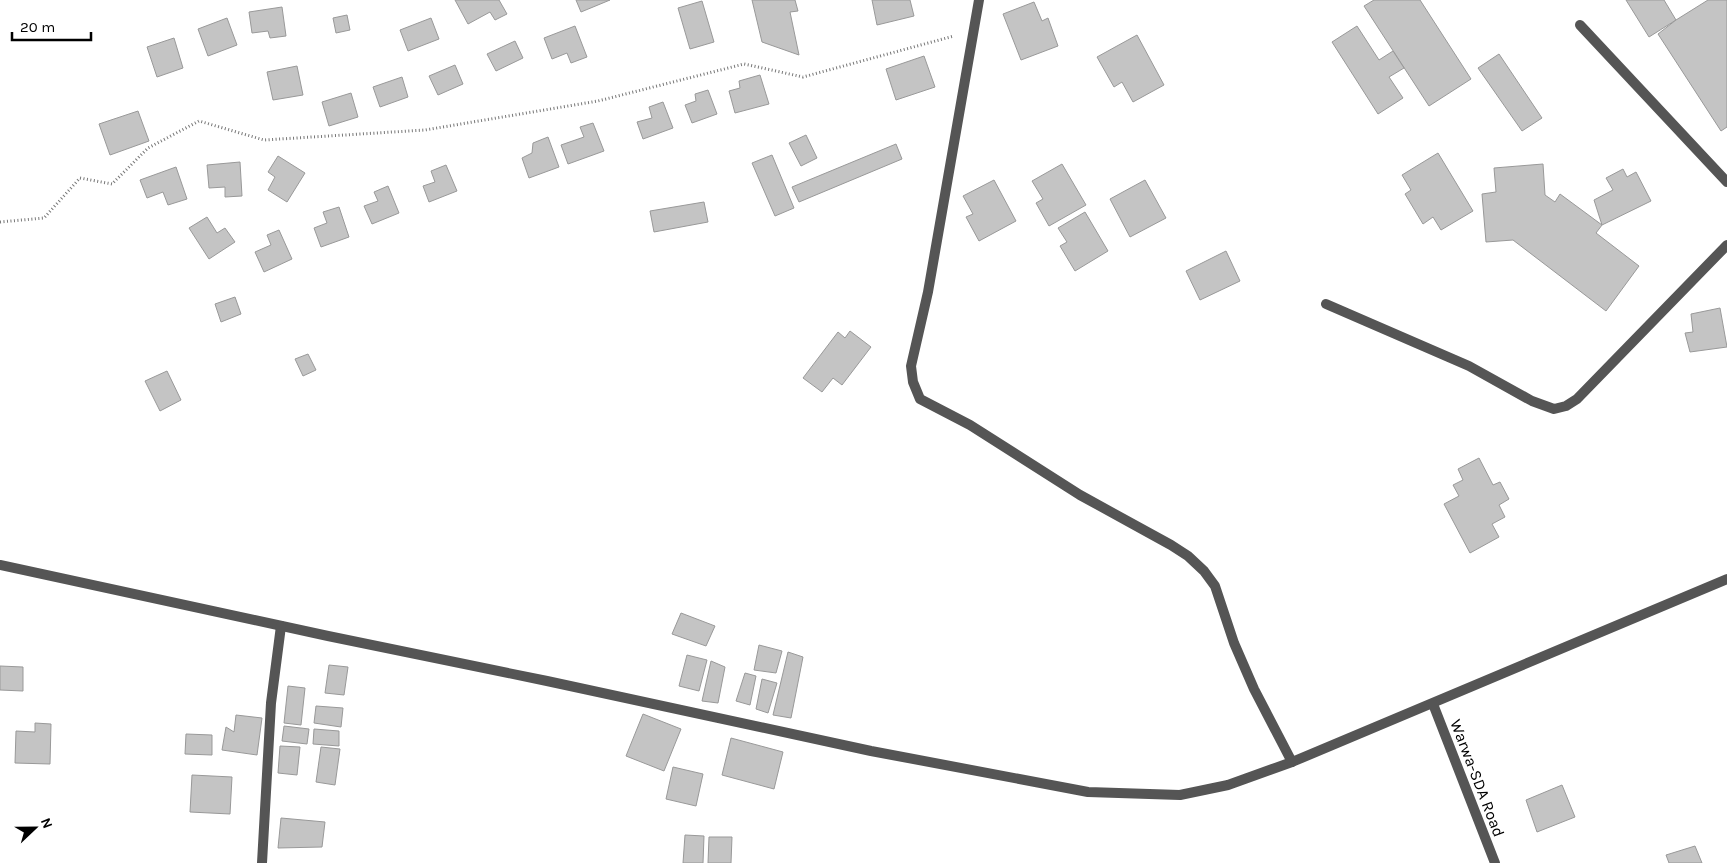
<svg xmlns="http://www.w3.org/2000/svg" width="1727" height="863" font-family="Karla,sans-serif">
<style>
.building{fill:#c4c4c4;stroke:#999}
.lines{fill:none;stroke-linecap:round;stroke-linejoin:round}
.path{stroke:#777;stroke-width:3;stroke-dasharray:1 2.5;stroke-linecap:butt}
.street{stroke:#555;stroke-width:10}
.labels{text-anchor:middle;stroke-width:4.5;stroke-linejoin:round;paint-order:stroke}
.street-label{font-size:16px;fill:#000;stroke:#fff}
</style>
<rect width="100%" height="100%" fill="#fff"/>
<g class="building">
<path d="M455,0h44l8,14 -12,6 -5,-8 -22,12z"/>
<path d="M576,0h34l-29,12z"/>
<path d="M752,0h43l3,11 -8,1 9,43 -37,-13z"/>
<path d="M872,0h38l4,16 -37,9z"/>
<path d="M1374,0h46l51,79 -42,27 -65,-100z"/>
<path d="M1626,0h38l12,20 -27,17z"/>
<path d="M1708,0h19v127l-6,4 -63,-97 18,-14z"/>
<path d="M702,1l12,41 -24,7 -12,-41z"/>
<path d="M1034,2l8,19 6,-3 10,28 -37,14 -18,-46z"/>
<path d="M282,7l4,29 -16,2 -2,-7 -16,2 -3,-21z"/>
<path d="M347,15l3,15 -14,3 -3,-15z"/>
<path d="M227,18l10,27 -29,11 -10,-27z"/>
<path d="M431,18l8,21 -31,12 -8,-21z"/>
<path d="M575,26l12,31 -16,6 -4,-10 -15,6 -8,-21z"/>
<path d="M1357,26l22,34 14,-9 11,17 -15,9 14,21 -25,16 -46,-72z"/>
<path d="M1137,35l27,50 -31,17 -11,-20 -8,5 -17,-30z"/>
<path d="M174,38l9,30 -26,9 -10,-30z"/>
<path d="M515,41l8,17 -27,13 -9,-17z"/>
<path d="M1499,54l43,64 -20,13 -44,-63z"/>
<path d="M924,56l11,31 -39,13 -10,-31z"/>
<path d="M455,65l8,19 -25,11 -9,-19z"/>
<path d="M297,66l6,29 -30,5 -6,-28z"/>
<path d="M760,75l9,29 -34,9 -6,-22 11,-3 -1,-7z"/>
<path d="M402,77l6,20 -28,10 -7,-20z"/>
<path d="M708,90l9,24 -25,9 -7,-18 11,-4 -1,-7z"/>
<path d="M351,93l7,24 -29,9 -7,-24z"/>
<path d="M663,102l10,26 -30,11 -6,-17 15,-4 -3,-11z"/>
<path d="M138,111l11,30 -39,14 -11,-31z"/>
<path d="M593,123l11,28 -36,13 -7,-19 23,-8 -4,-10z"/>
<path d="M806,135l11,23 -16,8 -12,-23z"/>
<path d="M548,137l11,30 -30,11 -7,-20 10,-5 1,-10z"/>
<path d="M896,144l6,15 -103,43 -7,-15z"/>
<path d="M1438,153l35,58 -32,19 -8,-13 -10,7 -18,-30 6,-4 -9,-15z"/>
<path d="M772,155l22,53 -19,8 -23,-53z"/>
<path d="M278,156l27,17 -18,29 -19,-12 7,-13 -7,-5z"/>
<path d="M240,162l2,34 -17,1v-10l-16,1 -2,-23z"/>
<path d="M1062,164l24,41 -37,21 -13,-23 7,-4 -11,-18z"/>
<path d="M1543,164l2,31 10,7 5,-8 42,31 -6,8 43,33 -33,45 -93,-71 -27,2 -4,-48 14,-2 -2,-24z"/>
<path d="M446,165l11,26 -28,11 -6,-16 12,-4 -4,-11z"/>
<path d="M176,167l11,32 -19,6 -5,-13 -16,6 -7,-18z"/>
<path d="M1623,169l4,8 9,-5 15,29 -49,24 -8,-25 19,-10 -7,-12z"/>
<path d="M994,180l22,41 -37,20 -13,-24 7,-3 -10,-18z"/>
<path d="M1145,180l21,38 -36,19 -20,-38z"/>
<path d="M388,186l11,27 -27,11 -8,-18 14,-5 -4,-9z"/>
<path d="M704,202l4,20 -54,10 -4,-21z"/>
<path d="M339,207l10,30 -28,10 -7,-19 13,-5 -4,-11z"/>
<path d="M1085,212l23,39 -33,20 -15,-25 7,-4 -9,-14z"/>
<path d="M207,217l10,16 8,-5 10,14 -26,17 -20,-31z"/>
<path d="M279,230l13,29 -28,13 -9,-20 16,-7 -4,-10z"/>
<path d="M1226,251l14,30 -40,19 -14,-29z"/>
<path d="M235,297l6,17 -20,8 -6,-18z"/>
<path d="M1720,308l7,39 -37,5 -5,-19 8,-1 -2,-18z"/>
<path d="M850,331l21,16 -29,38 -9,-7 -11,14 -19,-14 35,-46 7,6z"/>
<path d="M308,354l8,16 -13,6 -8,-17z"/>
<path d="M167,371l14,29 -21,11 -15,-30z"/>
<path d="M1479,458l14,27 7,-3 9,17 -10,6 6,12 -13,7 7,13 -29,16 -26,-49 15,-8 -6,-11 10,-5 -5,-11z"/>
<path d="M681,613l34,13 -9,20 -34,-12z"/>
<path d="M759,645l23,6 -6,22 -22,-3z"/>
<path d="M788,652l15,5 -12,61 -18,-3z"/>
<path d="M687,655l20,5 -8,31 -20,-5z"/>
<path d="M711,661l14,6 -7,36 -16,-2z"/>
<path d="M329,665l19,2 -4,28 -19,-2z"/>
<path d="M0,666l23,1v24l-23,-1z"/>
<path d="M745,673l11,3 -6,29 -14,-4z"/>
<path d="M762,679l15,4 -9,30 -12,-4z"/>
<path d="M288,686l17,2 -4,37 -17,-2z"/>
<path d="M316,706l27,2 -2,19 -27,-4z"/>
<path d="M643,714l38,15 -17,42 -38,-15z"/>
<path d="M236,715l26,3 -5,37 -35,-5 4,-23 8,5z"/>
<path d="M35,723l16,1 -1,40 -35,-1 1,-32 19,1z"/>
<path d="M284,726l25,3 -2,15 -25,-3z"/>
<path d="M314,729l25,2v15l-26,-2z"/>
<path d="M186,734l26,1v20l-27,-1z"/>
<path d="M731,738l52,14 -9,37 -52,-14z"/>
<path d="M280,746l20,1 -3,28 -19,-2z"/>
<path d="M321,747l19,2 -5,36 -19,-3z"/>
<path d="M673,767l30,7 -7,32 -30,-7z"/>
<path d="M192,775l40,2 -2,37 -40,-2z"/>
<path d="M1562,785l13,32 -38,15 -11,-32z"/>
<path d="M281,818l44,4 -3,25 -44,1z"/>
<path d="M685,835l19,1 -1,27h-20z"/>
<path d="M709,837h23l-1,26h-23z"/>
<path d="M1695,846l7,17h-33l-3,-8z"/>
</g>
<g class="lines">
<path class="path" d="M0,222l44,-4 36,-40 32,6 36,-36 51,-27 65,19 161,-10 173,-29 146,-37 59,13 151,-41"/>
<g class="street">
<path d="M979,0l-51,292 -17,74 2,16 7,17 50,26 110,70 91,50 17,11 16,15 11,15 19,57 20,46 38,73"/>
<path d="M1580,25l147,157"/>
<path d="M1326,304l143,62 63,35 22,8 12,-3 11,-7 150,-154"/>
<path d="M0,565l328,71 219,45 324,70 217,41 92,3 48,-10 64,-23 435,-183"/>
<path d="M1433,704l62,159"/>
<path d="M262,863l9,-160 10,-77"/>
</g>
</g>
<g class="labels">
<g class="street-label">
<text transform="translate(1478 778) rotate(69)" y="6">Warwa-SDA Road</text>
</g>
</g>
<g transform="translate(35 828) rotate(68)" stroke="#ffffff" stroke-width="4" paint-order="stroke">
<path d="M0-4L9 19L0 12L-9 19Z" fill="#000000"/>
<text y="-8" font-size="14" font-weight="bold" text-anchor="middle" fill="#000000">N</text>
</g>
<path d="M12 32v8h79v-8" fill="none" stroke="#000000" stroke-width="2.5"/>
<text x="20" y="32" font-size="15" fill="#000000" stroke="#ffffff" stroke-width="4" paint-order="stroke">20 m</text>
</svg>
